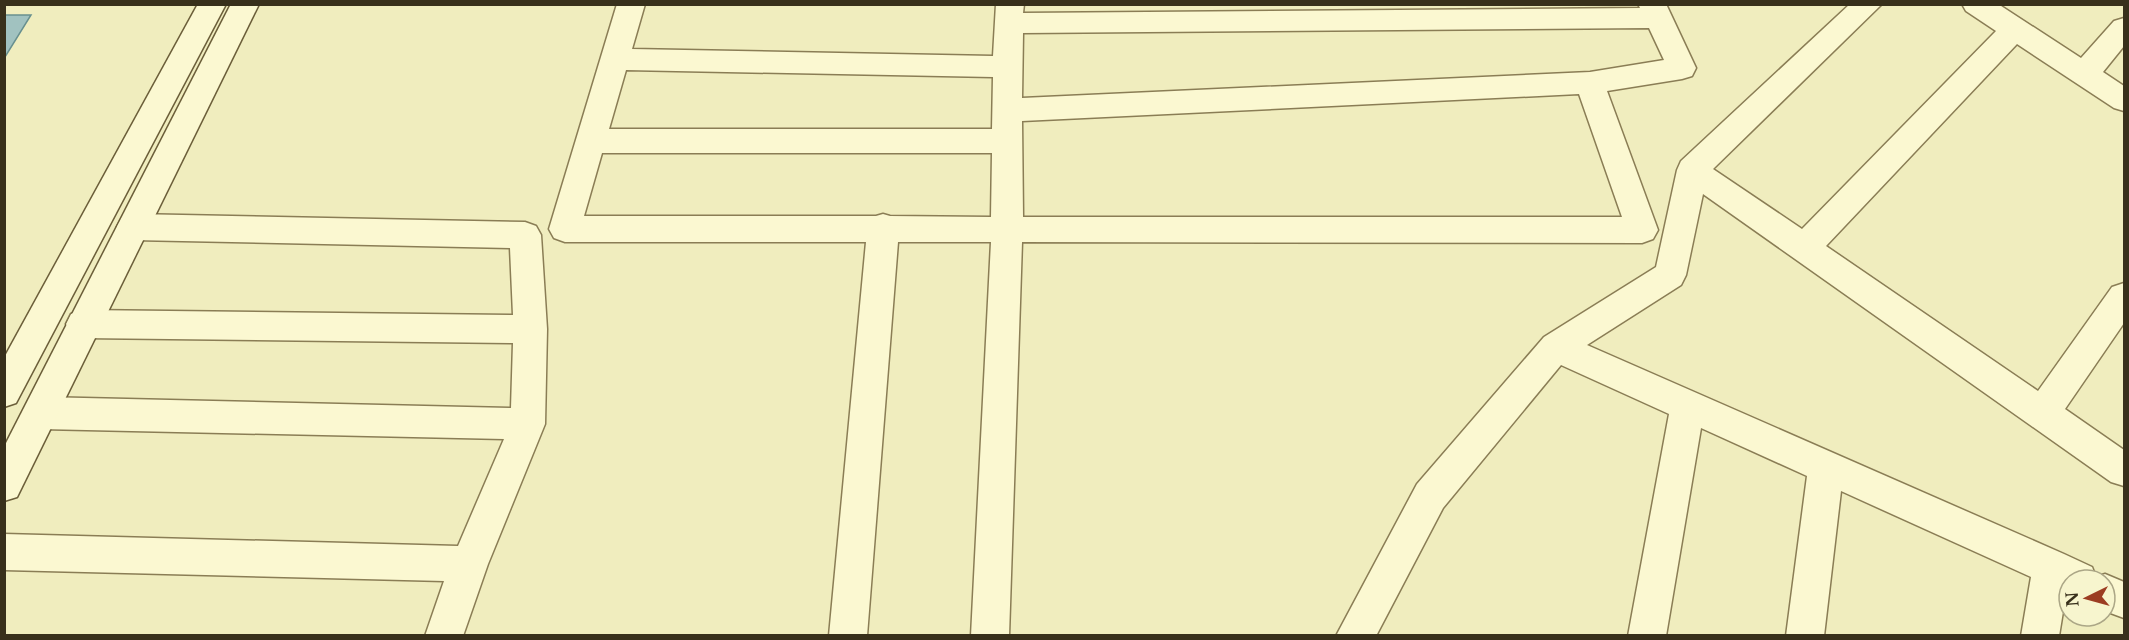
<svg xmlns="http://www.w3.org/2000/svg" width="2129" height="640" font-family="'Libre Baskerville',serif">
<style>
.water{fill:#a1c2c0;stroke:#68908f;stroke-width:1.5}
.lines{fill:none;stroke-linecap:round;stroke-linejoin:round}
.street-casing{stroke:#8a7d55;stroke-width:3}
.secondary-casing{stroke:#6b5e39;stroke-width:3}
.street{fill:#fbf8d1;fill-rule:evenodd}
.secondary{fill:#fbf8d1;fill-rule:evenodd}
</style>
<rect width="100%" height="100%" fill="#f0edbe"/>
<path class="water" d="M5,15h26l-26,42 -1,-42z"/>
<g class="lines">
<g class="street-casing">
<g id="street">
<path d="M617,4h28l-13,45 361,7 3,-52h28l-1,9 617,-5 -2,-4h28l30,64 -4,8 -10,3 -75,12 51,139 -5,9 -11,4 -620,-1 -13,394h-38l20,-394h-93l-31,394h-38l37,-394h-301l-11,-4 -5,-9zM1649,28l15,32 -74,12 -568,26 1,-65zM626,70l367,7 -1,52h-383zM1579,94l43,123h-599l-1,-96zM602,153h390l-1,64 -101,-1 -7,-2 -7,2h-292z"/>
<path d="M1850,4h32l-169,165 89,60 194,-198 -30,-20 -4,-7h36l83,54 33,-37 10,-3v28l-21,26 21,14v25l-10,-3 -97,-64 -191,202 212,145 74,-104 12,-4v40l-59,86 59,41v36l-13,-4 -408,-288 -17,81 -5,10 -94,60 477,209 28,13 4,10 9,-3 19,8v36l-19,-7v-31h-36v14l-3,-1 -7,43h-38l10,-59 -190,-86 -17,145h-38l21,-160 -106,-48 -35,208h-38l41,-222 -108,-49 -118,143 -67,128h-40l81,-152 127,-147 112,-70 21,-97 4,-9z"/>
<path d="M133,214l392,8 11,4 5,9 6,94 -2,95 -57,140 -25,72h-38l19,-55 -440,-11v-36l454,12 46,-107 -463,-10 -12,-5 -5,-11 5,-11 12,-5 470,11 2,-65 -430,-5 -12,-4 -5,-10 5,-10 12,-4 430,5 -3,-67 -377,-8 -11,-4 -5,-9 5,-9z"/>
</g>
</g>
<g class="secondary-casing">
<g id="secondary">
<path d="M198,4h28l-210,399 -12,4v-49z"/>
<path d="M231,4h28l-242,493 -13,4v-54z"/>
</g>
</g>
<use href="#street" class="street"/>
<use href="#secondary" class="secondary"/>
</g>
<rect width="2129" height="640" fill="none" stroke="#38301b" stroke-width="12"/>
<g transform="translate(2087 598) rotate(265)"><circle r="28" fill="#f7f5ce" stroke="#aba686" stroke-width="1.5"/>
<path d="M0-4.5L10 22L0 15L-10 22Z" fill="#9c3d22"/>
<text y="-9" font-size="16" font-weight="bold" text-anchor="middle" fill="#38301b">N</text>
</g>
</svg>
